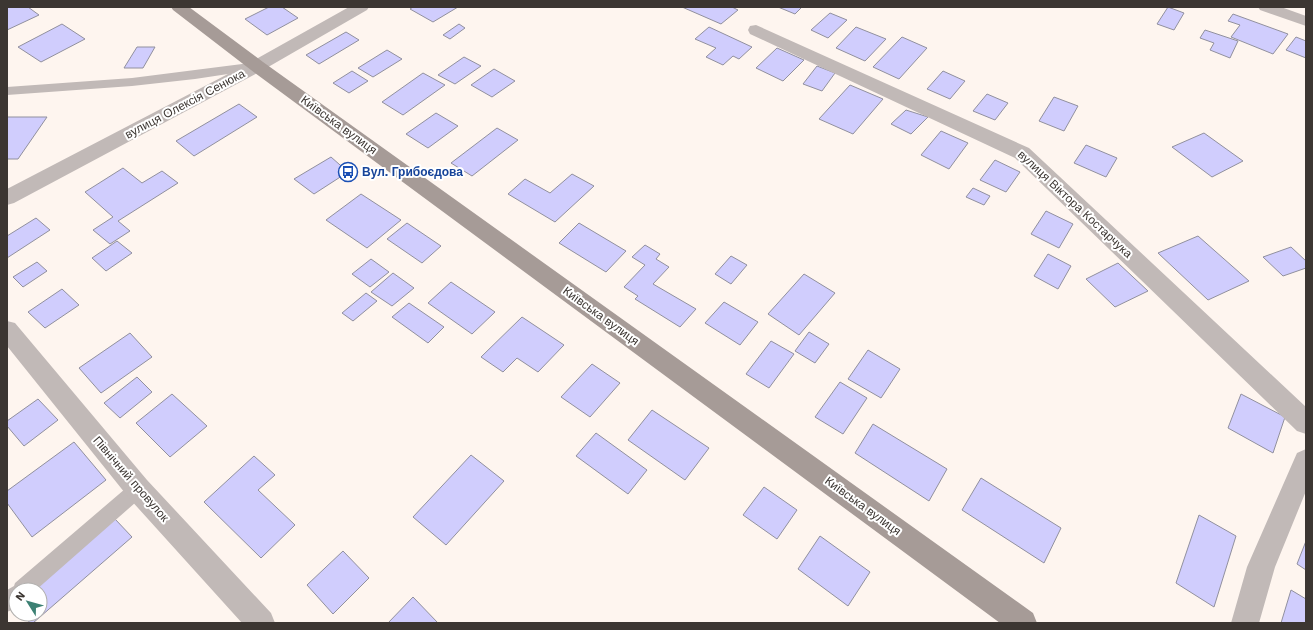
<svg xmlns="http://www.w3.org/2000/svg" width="1313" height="630" font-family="'Work Sans',sans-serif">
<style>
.building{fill:#d0cdfd;stroke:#91909e}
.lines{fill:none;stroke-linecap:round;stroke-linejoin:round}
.service{fill:#c1b9b7;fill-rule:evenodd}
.minor{fill:#c1b9b7;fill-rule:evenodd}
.secondary{fill:#a69b97;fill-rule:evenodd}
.labels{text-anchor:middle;stroke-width:4;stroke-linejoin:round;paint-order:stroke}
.street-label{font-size:12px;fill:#3c3632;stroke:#fff}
.transit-label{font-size:12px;font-weight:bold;fill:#164399;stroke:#fff;text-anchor:start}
</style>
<rect width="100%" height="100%" fill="#fef5ef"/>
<g class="building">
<path d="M7,7h21l11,8 -32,15z"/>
<path d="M269,7h13l16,11 -31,17 -22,-16z"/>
<path d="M413,7h45l-25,15 -23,-13z"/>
<path d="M682,7h50l6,3 -17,14z"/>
<path d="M778,7h24l-7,7z"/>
<path d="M1168,7l16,6 -10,17 -17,-6z"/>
<path d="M830,13l17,7 -19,18 -17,-8z"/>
<path d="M1233,14l55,20 -15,20 -42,-17 9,-12 -12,-4z"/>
<path d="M62,24l23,15 -44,23 -23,-15z"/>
<path d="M459,24l6,4 -15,11 -7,-4z"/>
<path d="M709,27l43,20 -13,12 -6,-3 -10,9 -17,-8 10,-9 -21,-9z"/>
<path d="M856,27l30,12 -21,22 -29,-13z"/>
<path d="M1205,30l33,11 -8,17 -20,-8 4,-7 -14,-5z"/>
<path d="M346,32l13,8 -40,24 -13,-9z"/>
<path d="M902,37l25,11 -28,31 -26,-12z"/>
<path d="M1296,37l10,4v17l-20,-8z"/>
<path d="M137,47h18l-12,21h-19z"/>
<path d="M777,48l27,12 -21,21 -27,-13z"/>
<path d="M387,50l15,9 -29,18 -15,-9z"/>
<path d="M464,57l17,9 -26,18 -17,-9z"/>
<path d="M817,66l18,7 -13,18 -19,-7z"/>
<path d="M494,69l21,12 -23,16 -21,-12z"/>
<path d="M352,71l16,10 -19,12 -16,-10z"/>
<path d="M943,71l22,10 -15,18 -23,-10z"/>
<path d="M423,73l22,12 -42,30 -21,-13z"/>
<path d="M850,85l33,14 -30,35 -34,-15z"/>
<path d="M987,94l21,9 -13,17 -22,-9z"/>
<path d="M1054,97l24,9 -14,25 -25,-10z"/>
<path d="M239,104l18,13 -63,39 -18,-15z"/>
<path d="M906,110l22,7 -17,17 -20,-10z"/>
<path d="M436,113l22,13 -30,22 -22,-14z"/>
<path d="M7,117h40l-29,42h-11z"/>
<path d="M497,128l21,12 -46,36 -21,-13z"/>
<path d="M941,131l27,12 -19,26 -28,-14z"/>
<path d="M1204,133l39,28 -31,16 -40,-30z"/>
<path d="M1086,145l31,13 -11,19 -32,-14z"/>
<path d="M331,157l17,15 -34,22 -20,-15z"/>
<path d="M995,160l25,12 -14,20 -26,-12z"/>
<path d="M123,168l19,15 20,-12 16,12 -60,38 12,10 -20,13 -17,-14 20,-13 -28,-25z"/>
<path d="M572,174l22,12 -39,36 -47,-28 17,-15 25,14z"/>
<path d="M973,188l17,8 -6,9 -18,-8z"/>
<path d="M361,194l40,26 -34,28 -41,-28z"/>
<path d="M1046,211l27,13 -14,24 -28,-14z"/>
<path d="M36,218l14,12 -43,28v-22z"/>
<path d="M407,223l34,23 -19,17 -35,-24z"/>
<path d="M579,223l47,28 -20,21 -47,-29z"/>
<path d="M1198,236l51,45 -41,19 -50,-47z"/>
<path d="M117,241l15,12 -26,18 -14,-13z"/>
<path d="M645,245l15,9 -4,5 13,8 -16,17 43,25 -16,18 -45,-28 3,-3 -14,-9 21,-22 -13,-8z"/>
<path d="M1291,247l15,14v7l-23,8 -20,-19z"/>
<path d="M1048,254l23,12 -13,23 -24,-13z"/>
<path d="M731,256l16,9 -16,19 -16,-10z"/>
<path d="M371,259l18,13 -19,15 -18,-13z"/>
<path d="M37,262l10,9 -24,16 -10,-10z"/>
<path d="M1118,263l30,28 -33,16 -29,-28z"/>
<path d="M393,273l21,15 -22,18 -21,-14z"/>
<path d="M804,274l31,19 -36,42 -31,-21z"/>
<path d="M451,282l44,30 -23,22 -44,-31z"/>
<path d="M62,289l17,16 -34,23 -17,-16z"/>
<path d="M366,293l11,8 -24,20 -11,-8z"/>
<path d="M724,302l34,20 -18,23 -35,-22z"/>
<path d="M409,303l35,24 -16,16 -36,-26z"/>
<path d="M522,317l42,28 -26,27 -21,-14 -14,14 -22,-15z"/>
<path d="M809,332l20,12 -14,19 -20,-12z"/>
<path d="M130,333l22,24 -51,36 -22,-25z"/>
<path d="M771,341l23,13 -25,34 -23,-14z"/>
<path d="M868,350l32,19 -19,29 -33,-19z"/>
<path d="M592,364l28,19 -30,34 -29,-20z"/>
<path d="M137,377l15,15 -32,26 -16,-15z"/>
<path d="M840,382l27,16 -24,36 -28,-17z"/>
<path d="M172,394l35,32 -37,31 -34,-34z"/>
<path d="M1241,394l44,23 -12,36 -45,-25z"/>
<path d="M38,399l20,21 -34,26 -17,-20v-5z"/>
<path d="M652,410l57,38 -24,32 -57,-40z"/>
<path d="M873,424l74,45 -18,32 -74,-48z"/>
<path d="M596,433l51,37 -19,24 -52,-38z"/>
<path d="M74,442l32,38 -74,57 -25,-34v-12z"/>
<path d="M471,455l33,26 -58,64 -33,-28z"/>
<path d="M254,456l21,19 -17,15 37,35 -34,33 -57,-56z"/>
<path d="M981,478l80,50 -17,35 -82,-53z"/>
<path d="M764,487l33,23 -20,29 -34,-24z"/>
<path d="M1199,515l37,21 -22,71 -38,-24z"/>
<path d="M115,519l17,18 -99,86h-3l-7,-9h17v-24h-9z"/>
<path d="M820,536l50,36 -22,34 -50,-37z"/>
<path d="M1306,541v29l-9,-6z"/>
<path d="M343,551l26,27 -36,36 -26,-29z"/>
<path d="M1291,590l15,9v24h-25z"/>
<path d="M413,597l25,26h-50z"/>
</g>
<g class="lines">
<g class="service">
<path d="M257,62l4,1 2,3 -2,3 -66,10 -63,7 -125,9v-8l125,-9z"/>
<path d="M138,481l6,2 3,6 -3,6 -108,95h-20v18l-9,4v-22l7,-4 1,-3 117,-100z"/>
</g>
<g class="minor">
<path d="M349,7h20l-2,3 -104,60 -249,133 -7,2v-16l244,-127z"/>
<path d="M1258,7h23l25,9v10l-46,-16z"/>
<path d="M756,25l273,123 277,259v27l-9,-3 -282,-273 -265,-124 -2,-4 2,-4z"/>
<path d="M7,321l8,2 132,157 124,133 4,10h-33l-113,-125 -122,-152z"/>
<path d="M1306,449v42l-31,76 -16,56h-28l16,-56 50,-114z"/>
</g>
<path class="secondary" d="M171,7h18l74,55 770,551 4,10h-37l-749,-553 -78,-60z"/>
</g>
<defs>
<g id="bus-ring" transform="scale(1)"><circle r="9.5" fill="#fff" stroke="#1a4fb4" stroke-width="1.5"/><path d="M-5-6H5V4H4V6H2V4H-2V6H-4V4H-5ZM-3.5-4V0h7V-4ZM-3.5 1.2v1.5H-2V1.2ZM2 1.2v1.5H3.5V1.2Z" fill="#1a4fb4"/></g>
</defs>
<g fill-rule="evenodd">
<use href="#bus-ring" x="348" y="172"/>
</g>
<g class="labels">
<g class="street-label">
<text transform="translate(185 104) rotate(-28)" y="4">вулиця Олексія Сенюка</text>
<text transform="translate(339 125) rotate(36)" y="4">Київська вулиця</text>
<text transform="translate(1075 204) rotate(43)" y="4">вулиця Віктора Костарчука</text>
<text transform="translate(601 316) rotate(36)" y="4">Київська вулиця</text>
<text transform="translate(131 479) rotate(49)" y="4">Північний провулок</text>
<text transform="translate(863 506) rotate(36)" y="4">Київська вулиця</text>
</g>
<g class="transit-label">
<text x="362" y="176">Вул. Грибоєдова</text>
</g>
</g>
<rect width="1313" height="630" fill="none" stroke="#3c3632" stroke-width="16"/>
<g transform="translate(28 602) rotate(307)"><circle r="19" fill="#ffffff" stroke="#b1afad"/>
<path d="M0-3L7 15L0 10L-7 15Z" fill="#3c8073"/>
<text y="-6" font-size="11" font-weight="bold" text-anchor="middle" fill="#3c3632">N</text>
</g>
</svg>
